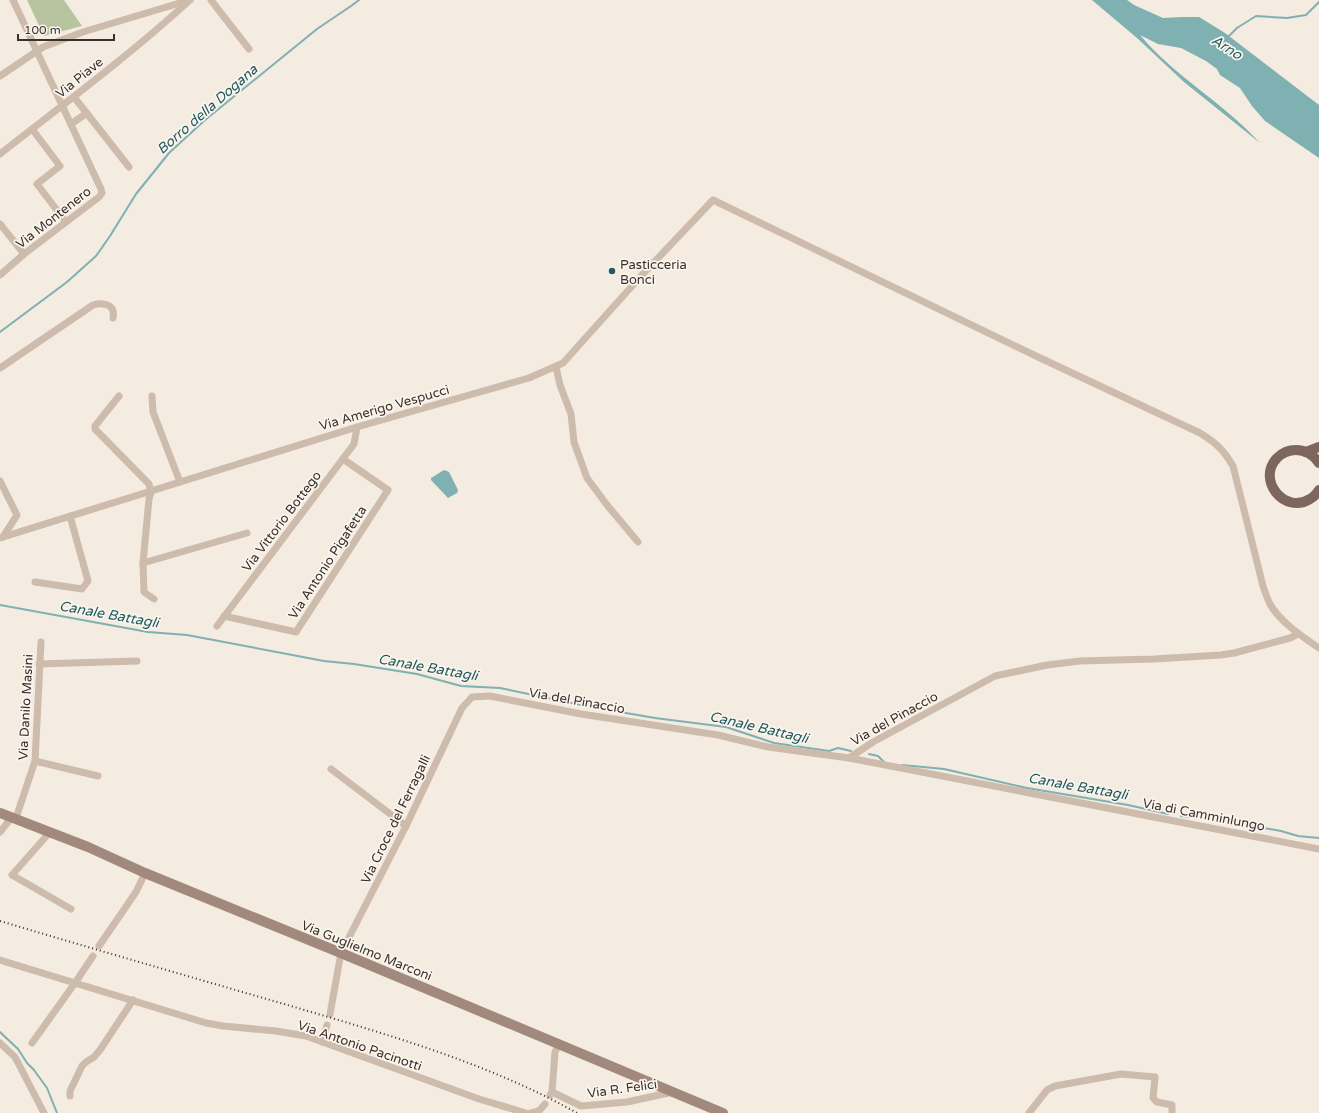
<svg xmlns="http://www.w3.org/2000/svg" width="1319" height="1113" font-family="'Varela Round',sans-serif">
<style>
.green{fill:#b8c4a0}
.water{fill:#7fb0b2}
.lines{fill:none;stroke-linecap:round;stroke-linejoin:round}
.stream{stroke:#7fb0b2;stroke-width:2}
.street{stroke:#cdbbac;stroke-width:7}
.secondary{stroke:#a18a7d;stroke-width:10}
.primary{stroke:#7d675c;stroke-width:10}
.rail{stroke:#3b302b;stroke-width:2;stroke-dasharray:1 3;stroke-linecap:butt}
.poi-dot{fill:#1f5a5e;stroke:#fbf5ee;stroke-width:1.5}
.labels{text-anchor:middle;stroke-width:3.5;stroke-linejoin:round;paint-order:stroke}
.street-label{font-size:13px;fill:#3b302b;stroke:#fbf5ee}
.poi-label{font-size:13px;fill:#3b302b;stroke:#fbf5ee;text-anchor:start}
.water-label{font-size:14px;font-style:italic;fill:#1f5a5e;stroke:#fbf5ee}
</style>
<rect width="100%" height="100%" fill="#f4ebe1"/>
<path class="green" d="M27,0h37l18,26 -38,10z"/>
<g class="water">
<path d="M1092,0h35l7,5 29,13 19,-1h17l26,16 94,72v53l-54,-37 -13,-15 -12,-18 -20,-13 -3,-6 -11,-8 -25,-13 -23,-4 -18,-9c34,41 84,68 120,108l-76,-61 -47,-44z"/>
<path d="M444,470l3,1 2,1 9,18 -1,3 -9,5 -17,-18v-2z"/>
</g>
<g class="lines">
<g class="stream">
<path d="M1227,38l10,-10 19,-12 31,2 19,-3 13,-13"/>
<path d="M0,332l67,-50 29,-26 14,-20 26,-42 33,-41 36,-33 112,-91 34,-23 8,-6"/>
<path d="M0,605l148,27 39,3 137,26 30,3 63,10 44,12 39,2 91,19 64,11 71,9 48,16 55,8 9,-3 13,3"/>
<path d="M869,754l9,2 6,6"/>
<path d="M902,765l42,4 83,19 101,17 40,9"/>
<path d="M1181,816l50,5 33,7 17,3 17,5 21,2"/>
<path d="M0,1032l18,17 9,14 7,7 13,18 10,25"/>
</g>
<g class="street">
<path d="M211,0l38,49"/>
<path d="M0,76l43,-29 40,-15 107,-32"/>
<path d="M74,97l55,70"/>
<path d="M71,124l16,-11"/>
<path d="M32,129l28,37 -23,18 29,38"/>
<path d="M0,154c64,-50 130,-99 190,-154"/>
<path d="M0,224l24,30"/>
<path d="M0,275l24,-21 75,-57 3,-4 -1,-4 -88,-189"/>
<path d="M556,367l4,18 11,29 3,28 13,36 20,27 31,37"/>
<path d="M0,368l93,-63c10,-3 23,-1 20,13"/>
<path d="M119,396l-24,30v3l54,55 2,8"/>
<path d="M152,396l1,16 27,70"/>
<path d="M0,481l17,34 -14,22"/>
<path d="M151,492l-2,7 -6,64 1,29 10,7"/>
<path d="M0,538l357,-111 172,-49 34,-15 78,-87 72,-76 323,156 164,77c16,10 23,16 33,33l30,120c2,6 4,12 7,18 9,17 33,33 49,44"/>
<path d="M143,563l104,-30"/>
<path d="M35,582l47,7 6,-8 -18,-65"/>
<path d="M224,616l72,16 92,-142 -45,-31"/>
<path d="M217,626l137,-182 3,-17"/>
<path d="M39,664l98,-3"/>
<path d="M849,758l470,91"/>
<path d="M35,761l63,15"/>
<path d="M331,769l75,57"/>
<path d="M16,818l19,-57 6,-119"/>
<path d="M0,832l12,-15"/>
<path d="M50,832l-38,43 59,34"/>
<path d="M99,946l37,-54 9,-19"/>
<path d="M0,960l206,63 17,3 53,5 30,5 173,63 47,14"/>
<path d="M330,1014l11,-61 65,-127 56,-118 10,-11 18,-1 91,18 137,21 50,12 81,11 24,-16 122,-66 52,-11 33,-4 74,-2 67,-4 13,-2 56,-15 8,-4"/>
<path d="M322,1042l5,-17"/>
<path d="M0,1043l15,14 29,56"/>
<path d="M32,1043l43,-60 18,-27"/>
<path d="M552,1092l3,-40 4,-8"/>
<path d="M550,1095l2,-3 29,14 46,-4 46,-10"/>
<path d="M70,1096v-5l12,-25 4,-4 8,-5 6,-7 33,-50"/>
<path d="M531,1113l8,-2 6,-7"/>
<path d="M1029,1113l18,-23 8,-4 66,-12 34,3 -2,21 4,4 15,3v8"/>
</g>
<path class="secondary" d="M0,813l88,34 57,26 196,80 382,160"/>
<g class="primary">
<path d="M1306,452l13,-5"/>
<path d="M1319,463c-5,-8 -14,-13 -23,-13 -7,0 -14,3 -19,8 -21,22 8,57 33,41 4,-2 7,-6 9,-9"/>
</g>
<path class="rail" d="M0,921c97,29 194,57 291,85 98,29 197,57 286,107"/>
</g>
<circle class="poi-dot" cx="612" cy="271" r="4"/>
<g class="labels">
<g class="street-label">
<text transform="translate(79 77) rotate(-39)" y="5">Via Piave</text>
<text transform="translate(53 217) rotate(-38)" y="5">Via Montenero</text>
<text transform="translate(384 407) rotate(-16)" y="5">Via Amerigo Vespucci</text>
<text transform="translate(281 521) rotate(-53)" y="5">Via Vittorio Bottego</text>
<text transform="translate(327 562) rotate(-57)" y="5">Via Antonio Pigafetta</text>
<text transform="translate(577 700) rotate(10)" y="5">Via del Pinaccio</text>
<text transform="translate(25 707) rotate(-87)" y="5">Via Danilo Masini</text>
<text transform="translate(894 718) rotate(-29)" y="5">Via del Pinaccio</text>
<text transform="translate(1204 814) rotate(11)" y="5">Via di Camminlungo</text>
<text transform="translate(395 819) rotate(-64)" y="5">Via Croce del Ferragalli</text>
<text transform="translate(367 950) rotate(22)" y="5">Via Guglielmo Marconi</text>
<text transform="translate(360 1045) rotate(19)" y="5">Via Antonio Pacinotti</text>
<text transform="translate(622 1088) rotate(-8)" y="5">Via R. Felici</text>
</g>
<g class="poi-label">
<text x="620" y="269">Pasticceria<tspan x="620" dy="15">Bonci</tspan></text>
</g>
<g class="water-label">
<text transform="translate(1227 47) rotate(32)" y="5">Arno</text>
<text transform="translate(207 109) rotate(-41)" y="5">Borro della Dogana</text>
<text transform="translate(109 614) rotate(10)" y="5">Canale Battagli</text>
<text transform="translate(428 667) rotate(10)" y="5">Canale Battagli</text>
<text transform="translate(759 727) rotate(13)" y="5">Canale Battagli</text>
<text transform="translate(1078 786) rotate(10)" y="5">Canale Battagli</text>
</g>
</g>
<path d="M18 34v6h96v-6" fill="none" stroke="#3b302b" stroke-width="2"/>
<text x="24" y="34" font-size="12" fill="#3b302b" stroke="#fbf5ee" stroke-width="3" paint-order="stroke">100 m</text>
</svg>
